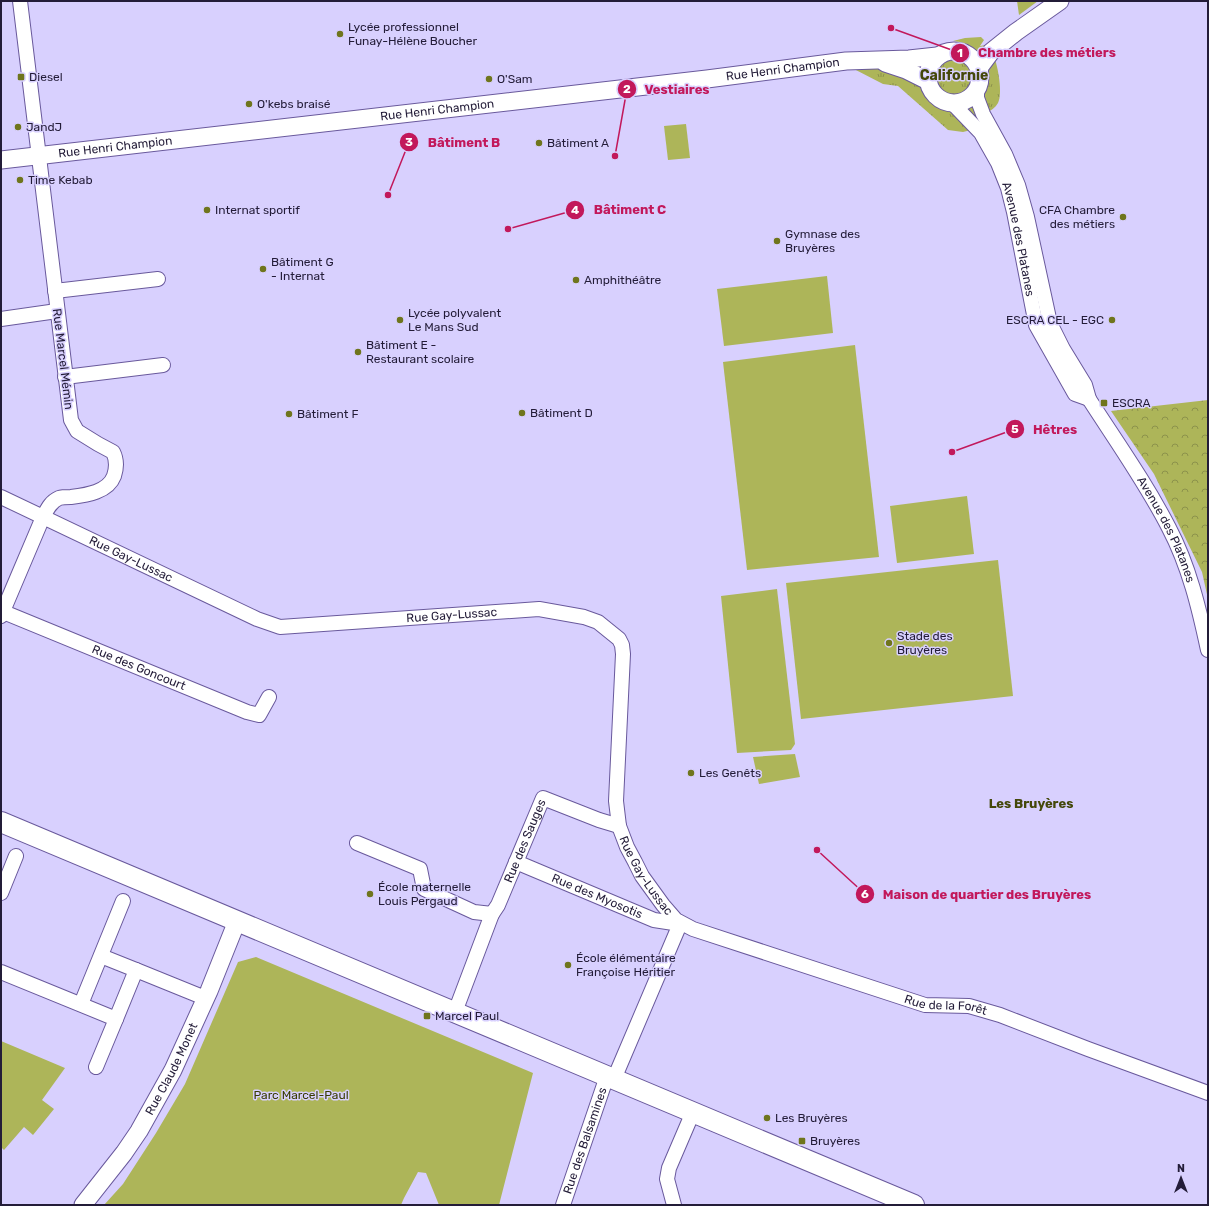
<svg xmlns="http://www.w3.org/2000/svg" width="1209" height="1206" font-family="Rubik,sans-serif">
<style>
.grass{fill:url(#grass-tufts)}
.forest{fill:url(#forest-crowns)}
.green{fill:#adb559}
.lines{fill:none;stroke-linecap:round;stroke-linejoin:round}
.minor-casing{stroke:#69599c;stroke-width:16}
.tertiary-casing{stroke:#69599c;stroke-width:19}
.secondary-casing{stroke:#69599c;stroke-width:22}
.minor{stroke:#fff;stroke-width:14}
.tertiary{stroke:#fff;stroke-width:17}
.secondary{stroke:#fff;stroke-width:20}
.poi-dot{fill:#6f751d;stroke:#d8d0fe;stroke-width:1.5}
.labels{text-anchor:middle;stroke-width:3;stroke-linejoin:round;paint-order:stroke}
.poi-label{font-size:12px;fill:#231c38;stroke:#d8d0fe;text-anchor:start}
.street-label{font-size:12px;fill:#231c38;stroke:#d8d0fe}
.park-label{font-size:12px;fill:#383c00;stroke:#d8d0fe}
.neighbourhood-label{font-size:13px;font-weight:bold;fill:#44480a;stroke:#d8d0fe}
.quarter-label{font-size:14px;font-weight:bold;fill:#44480a;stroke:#d8d0fe}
.leader{fill:none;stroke:#c2185b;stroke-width:1.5}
.callout-dot{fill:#c2185b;stroke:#d8d0fe;stroke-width:1.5}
.mark-label{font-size:12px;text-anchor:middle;font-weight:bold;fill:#fff}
.callout-label{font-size:13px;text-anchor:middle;font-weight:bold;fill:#c2185b;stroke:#d8d0fe;stroke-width:3;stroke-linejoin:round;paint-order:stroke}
</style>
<defs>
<pattern id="grass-tufts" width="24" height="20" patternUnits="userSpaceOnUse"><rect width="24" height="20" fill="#adb559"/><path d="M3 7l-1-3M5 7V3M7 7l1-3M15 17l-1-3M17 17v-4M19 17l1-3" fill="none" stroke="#8c924b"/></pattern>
<pattern id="forest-crowns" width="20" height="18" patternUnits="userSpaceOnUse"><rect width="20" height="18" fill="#adb559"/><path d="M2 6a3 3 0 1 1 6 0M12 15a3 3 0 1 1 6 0" fill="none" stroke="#8c924b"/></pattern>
</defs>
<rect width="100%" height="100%" fill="#d8d0fe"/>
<g class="grass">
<path d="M981,37l3,3 -4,6 6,-1c2,3 7,8 8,12 4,9 9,37 4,46 -5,9 -19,13 -28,17l1,10 -8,2 -15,-2 -50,-44 -15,-2 -31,-16 79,-5c-8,17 1,38 20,39 7,1 13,0 18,-4 3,-2 5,-6 7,-10 4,-5 5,-10 3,-17 -3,-10 -7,-15 -17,-20l10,-3 -12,-6 -7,-1 12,-3z"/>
<circle cx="954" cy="77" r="19"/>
</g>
<path class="forest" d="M1208,400v199l-6,-27 -48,-98 -43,-63z"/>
<g class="green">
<path d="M1017,1h21l-19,14z"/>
<path d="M686,124l4,34 -22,2 -4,-34z"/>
<path d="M827,276l6,57 -109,13 -7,-57z"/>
<path d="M855,345l24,212 -132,13 -24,-208z"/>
<path d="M967,496l7,58 -77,9 -7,-57z"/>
<path d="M998,560l15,136 -212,23 -15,-136z"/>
<path d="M777,589l18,155 -4,6 -54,3 -16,-157z"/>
<path d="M795,754l5,23 -41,7 -6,-27z"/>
<path d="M256,957l277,116 -34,132h-60l-13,-32 -8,-1 -14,26 -3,7h-297l19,-21 33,-51 29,-49 53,-122z"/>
<path d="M1,1041l64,27 -23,32 12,9 -21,26 -9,-8 -20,23 -3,-3z"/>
</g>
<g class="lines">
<g class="minor-casing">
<g id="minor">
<path id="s1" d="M977,89v9l6,16 22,40 13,31 9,32 23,106 13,26 22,36 4,14c27,42 57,84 80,129 20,38 30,80 39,122"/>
<path id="s2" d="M950,103l5,3 26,27 17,30 10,25 6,24 22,113 39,69 14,5"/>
<path d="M55,291l103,-12"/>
<path d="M1,319l56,-8"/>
<path d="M65,377l98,-12"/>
<path id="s3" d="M1,497l256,122 23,8 259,-18 45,8 14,5 21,17 3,6 1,9 -7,147 3,25 8,21 8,15 7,14 21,29 13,15 17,9 232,76 44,1 31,9 88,34 120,44"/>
<path id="s4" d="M1,611l246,101 12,3 10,-18"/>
<path d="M1,616l42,-99c4,-7 7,-15 16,-19 3,-1 8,-1 12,-1 16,-2 37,-5 43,-21 3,-9 3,-16 -1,-24l-15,-8 -21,-13 -6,-11 -51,-419"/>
<path id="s5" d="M357,843l63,26 4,20 50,23 18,2 6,-9 45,-107 56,22 20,6"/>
<path id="s6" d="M516,862l138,58 26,4"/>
<path d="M1,893l15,-37"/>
<path d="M101,956l35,14"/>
<path d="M1,972l115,47 20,-49 69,28"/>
<path d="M81,1004l42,-103"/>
<path d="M455,1012l37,-98"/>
<path d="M96,1067l20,-48"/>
<path d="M614,1079l66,-155"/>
<path id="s7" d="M563,1205l44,-129"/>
<path d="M674,1205l-7,-26 2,-11 24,-56"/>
</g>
</g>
<g class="tertiary-casing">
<g id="tertiary">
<circle cx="954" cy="77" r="26"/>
<path d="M885,63l21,7 22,11"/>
<path d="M979,68l12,-16 25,-20 44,-31"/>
<path id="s8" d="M1,160l706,-81 139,-18 63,-2 28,-3"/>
<path id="s9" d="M83,1205l41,-52 15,-22 34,-61 36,-79 28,-70"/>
</g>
</g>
<g class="secondary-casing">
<path id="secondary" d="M1,822l913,383"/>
</g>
<use href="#minor" class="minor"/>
<use href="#tertiary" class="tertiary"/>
<use href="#secondary" class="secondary"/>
</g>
<g class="poi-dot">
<circle cx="340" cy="34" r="4"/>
<rect x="17" y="73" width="8" height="8" rx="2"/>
<circle cx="489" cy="79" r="4"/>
<circle cx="249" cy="104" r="4"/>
<circle cx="18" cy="127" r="4"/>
<circle cx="539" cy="143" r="4"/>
<circle cx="20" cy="180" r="4"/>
<circle cx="207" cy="210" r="4"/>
<circle cx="1123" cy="217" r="4"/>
<circle cx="777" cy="241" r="4"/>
<circle cx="263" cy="269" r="4"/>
<circle cx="576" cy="280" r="4"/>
<circle cx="400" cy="320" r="4"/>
<circle cx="1112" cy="320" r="4"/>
<circle cx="358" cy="352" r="4"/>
<rect x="1100" y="399" width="8" height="8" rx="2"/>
<circle cx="522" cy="413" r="4"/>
<circle cx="289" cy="414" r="4"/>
<circle cx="889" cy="643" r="4"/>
<circle cx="691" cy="773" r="4"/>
<circle cx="370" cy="894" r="4"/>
<circle cx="568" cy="965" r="4"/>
<rect x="423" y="1012" width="8" height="8" rx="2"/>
<circle cx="767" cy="1118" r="4"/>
<rect x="798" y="1137" width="8" height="8" rx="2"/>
</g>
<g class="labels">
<g class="poi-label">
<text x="348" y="31">Lycée professionnel<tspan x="348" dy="14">Funay-Hélène Boucher</tspan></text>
<text x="29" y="81">Diesel</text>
<text x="497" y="83">O'Sam</text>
<text x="257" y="108">O'kebs braisé</text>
<text x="26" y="131">JandJ</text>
<text x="547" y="147">Bâtiment A</text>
<text x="28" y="184">Time Kebab</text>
<text x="215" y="214">Internat sportif</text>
<text x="1115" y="214" text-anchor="end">CFA Chambre<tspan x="1115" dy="14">des métiers</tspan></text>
<text x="785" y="238">Gymnase des<tspan x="785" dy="14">Bruyères</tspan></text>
<text x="271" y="266">Bâtiment G<tspan x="271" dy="14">- Internat</tspan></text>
<text x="584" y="284">Amphithéâtre</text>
<text x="408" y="317">Lycée polyvalent<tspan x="408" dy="14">Le Mans Sud</tspan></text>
<text x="1104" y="324" text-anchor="end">ESCRA CEL - EGC</text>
<text x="366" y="349">Bâtiment E -<tspan x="366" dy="14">Restaurant scolaire</tspan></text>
<text x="1112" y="407">ESCRA</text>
<text x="530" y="417">Bâtiment D</text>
<text x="297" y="418">Bâtiment F</text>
<text x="897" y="640">Stade des<tspan x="897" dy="14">Bruyères</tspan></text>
<text x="699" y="777">Les Genêts</text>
<text x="378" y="891">École maternelle<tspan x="378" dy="14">Louis Pergaud</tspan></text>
<text x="576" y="962">École élémentaire<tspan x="576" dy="14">Françoise Héritier</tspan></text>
<text x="435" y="1020">Marcel Paul</text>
<text x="775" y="1122">Les Bruyères</text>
<text x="810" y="1145">Bruyères</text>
</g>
<g class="street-label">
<text dy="4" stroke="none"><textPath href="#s8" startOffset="787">Rue Henri Champion</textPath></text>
<text dy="4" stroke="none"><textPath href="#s8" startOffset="439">Rue Henri Champion</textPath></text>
<text dy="4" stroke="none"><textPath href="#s8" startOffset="115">Rue Henri Champion</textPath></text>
<text dy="4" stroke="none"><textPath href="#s2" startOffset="157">Avenue des Platanes</textPath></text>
<text transform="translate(63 359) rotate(83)" y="4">Rue Marcel Mémin</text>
<text dy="4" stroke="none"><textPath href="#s1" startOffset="485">Avenue des Platanes</textPath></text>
<text dy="4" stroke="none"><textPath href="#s3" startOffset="144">Rue Gay-Lussac</textPath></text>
<text dy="4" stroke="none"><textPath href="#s3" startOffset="480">Rue Gay-Lussac</textPath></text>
<text dy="4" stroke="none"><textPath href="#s4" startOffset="149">Rue des Goncourt</textPath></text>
<text dy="4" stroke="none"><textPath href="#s5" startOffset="242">Rue des Sauges</textPath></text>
<text dy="4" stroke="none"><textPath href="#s3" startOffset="900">Rue Gay-Lussac</textPath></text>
<text dy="4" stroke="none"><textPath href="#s6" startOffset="88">Rue des Myosotis</textPath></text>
<text dy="4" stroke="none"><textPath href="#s3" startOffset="1238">Rue de la Forêt</textPath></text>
<text dy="4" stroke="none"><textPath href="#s9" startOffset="163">Rue Claude Monet</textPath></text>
<text dy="4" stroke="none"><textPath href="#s7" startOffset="68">Rue des Balsamines</textPath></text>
</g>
<g class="park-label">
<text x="301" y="1099">Parc Marcel-Paul</text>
</g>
<g class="neighbourhood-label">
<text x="1031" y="808">Les Bruyères</text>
</g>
<g class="quarter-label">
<text x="954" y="80">Californie</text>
</g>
</g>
<path class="leader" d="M891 28L960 53M615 156L627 89M388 195L409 142M508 229L575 210M952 452L1015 429M817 850L865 894"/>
<g class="callout-dot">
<circle cx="891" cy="28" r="4"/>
<circle cx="615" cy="156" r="4"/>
<circle cx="388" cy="195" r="4"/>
<circle cx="508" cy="229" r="4"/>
<circle cx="952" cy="452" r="4"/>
<circle cx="817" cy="850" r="4"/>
<circle cx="960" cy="53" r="10"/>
<circle cx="627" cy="89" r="10"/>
<circle cx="409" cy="142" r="10"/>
<circle cx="575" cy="210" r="10"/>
<circle cx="1015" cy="429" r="10"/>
<circle cx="865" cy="894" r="10"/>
</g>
<g class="mark-label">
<text x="960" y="57">1</text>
<text x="627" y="93">2</text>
<text x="409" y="146">3</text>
<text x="575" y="214">4</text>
<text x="1015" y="433">5</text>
<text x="865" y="898">6</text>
</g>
<g class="callout-label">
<text x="1047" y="57">Chambre des métiers</text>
<text x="677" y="94">Vestiaires</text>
<text x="464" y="147">Bâtiment B</text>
<text x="630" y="214">Bâtiment C</text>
<text x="1055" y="434">Hêtres</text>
<text x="987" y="899">Maison de quartier des Bruyères</text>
</g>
<rect width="1209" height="1206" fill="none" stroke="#231c38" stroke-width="4"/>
<g transform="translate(1181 1178)" stroke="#d8d0fe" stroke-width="3" paint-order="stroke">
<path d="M0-3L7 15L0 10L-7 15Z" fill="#231c38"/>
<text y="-6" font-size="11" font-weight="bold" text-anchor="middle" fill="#231c38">N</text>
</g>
</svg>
